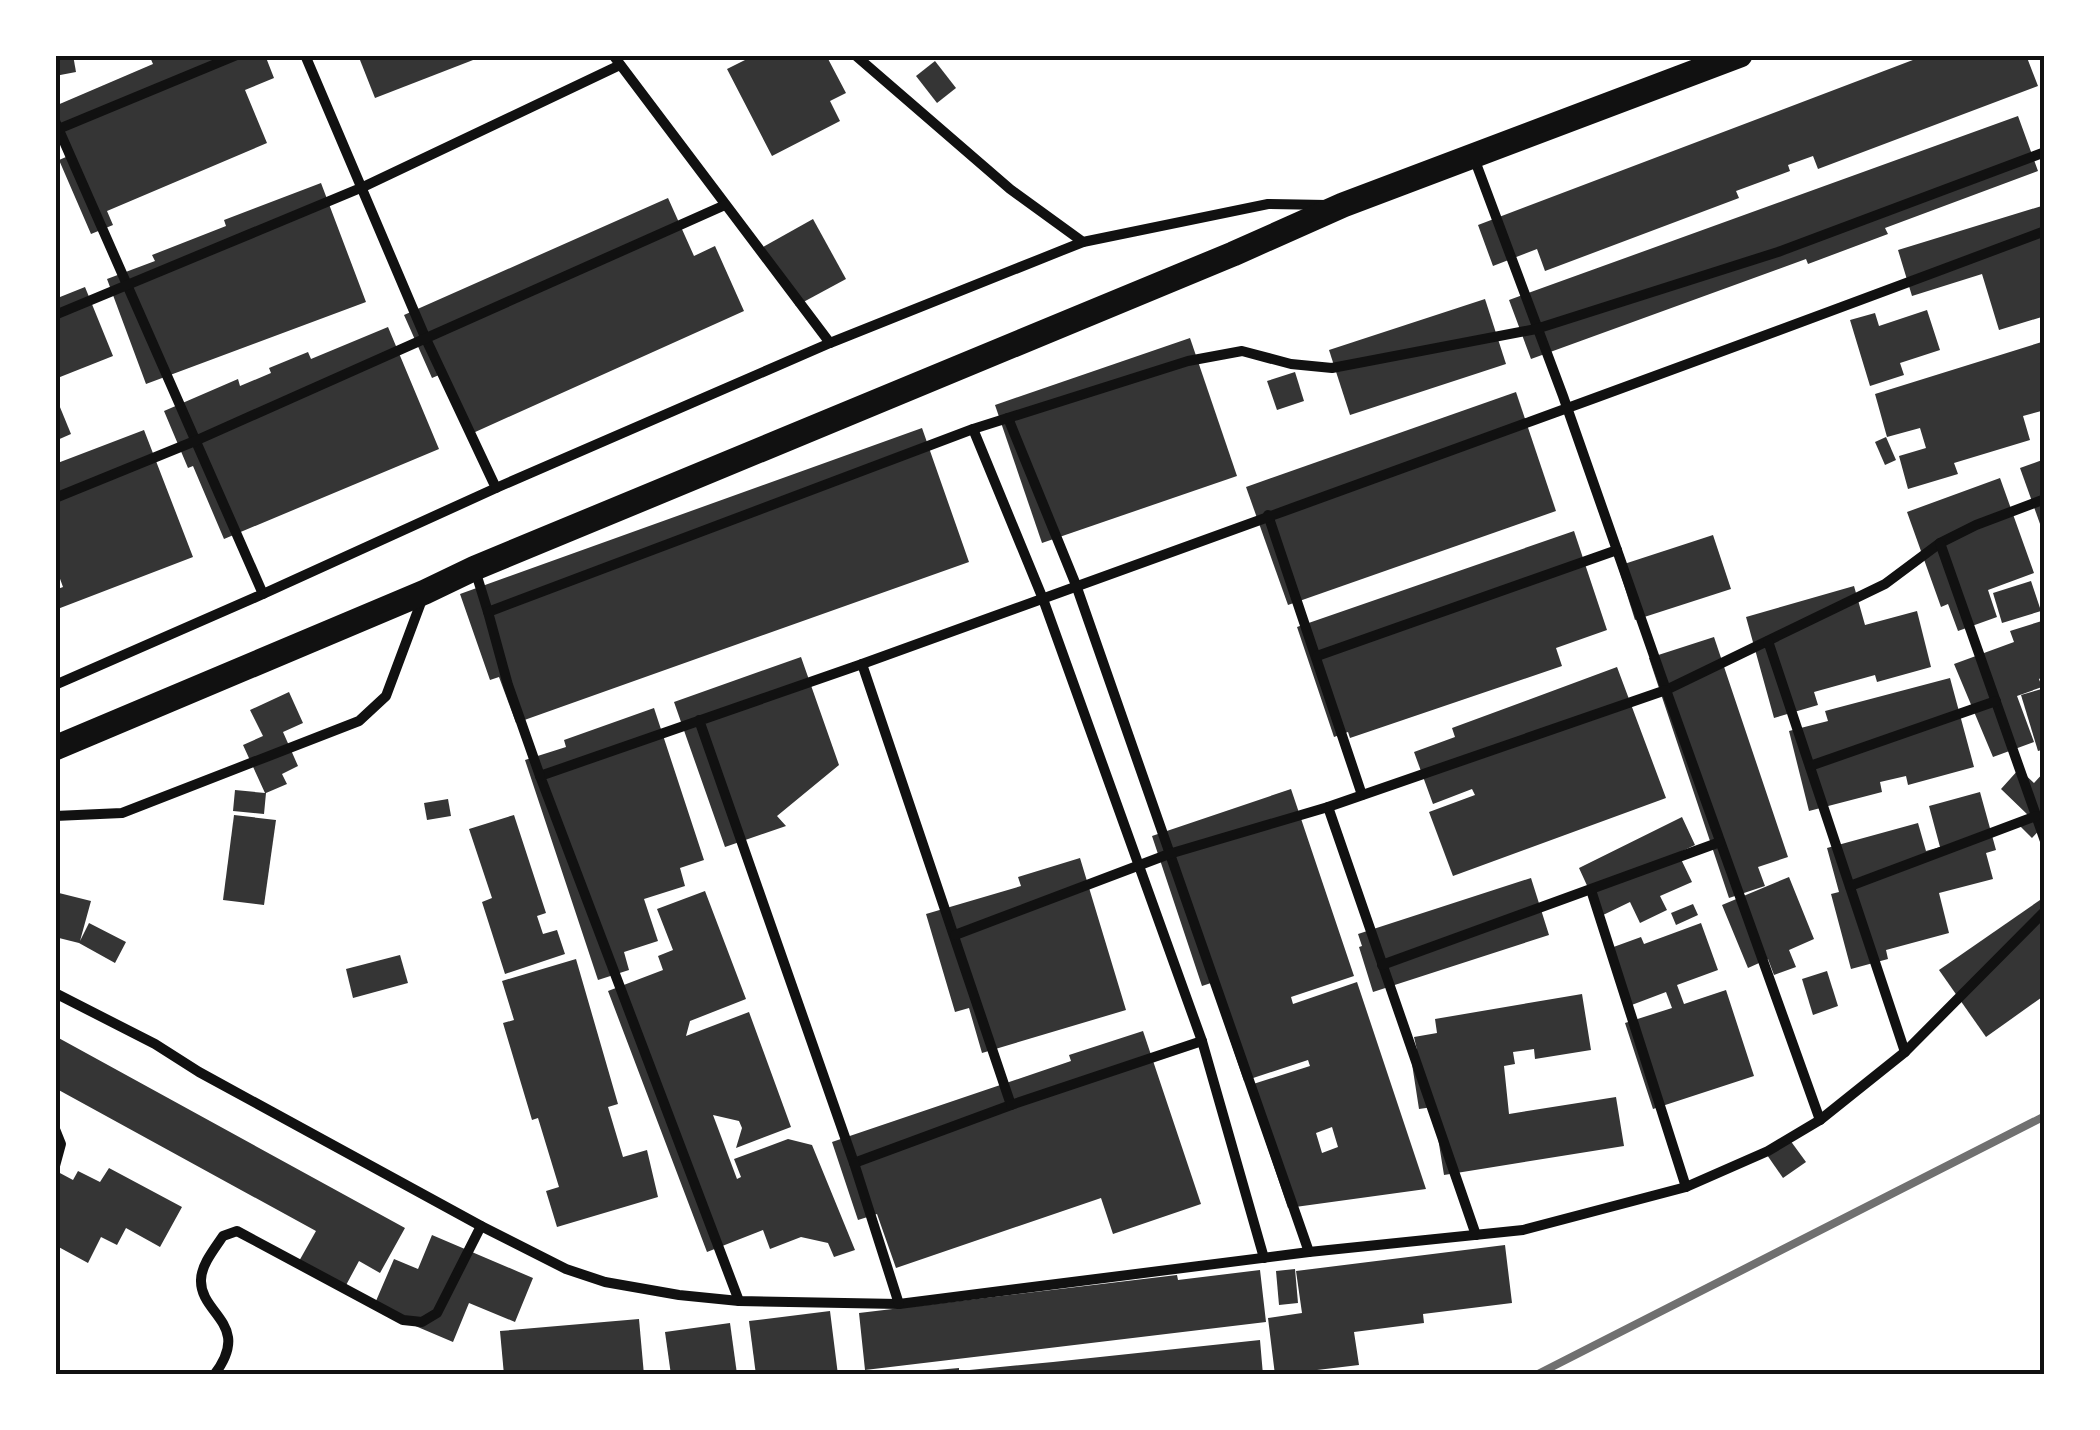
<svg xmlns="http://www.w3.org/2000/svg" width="2100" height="1430" font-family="Signika,sans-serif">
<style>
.building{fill:#353535;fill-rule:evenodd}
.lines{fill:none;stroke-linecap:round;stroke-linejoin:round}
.minor{stroke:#111;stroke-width:10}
.primary{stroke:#111;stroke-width:25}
.rail{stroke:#707070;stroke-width:8}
.neatline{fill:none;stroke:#111;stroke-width:4}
</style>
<rect width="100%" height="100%" fill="#fff"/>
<g class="building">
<path d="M55,55h18l3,17 -21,4z"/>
<path d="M149,55h116l9,23 -29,12 22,53 -160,68 6,14 -22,9 -32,-74 7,-3 -11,-26v-25l98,-42z"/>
<path d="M358,55h128l-111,43z"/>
<path d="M755,55h71l20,38 -16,8 10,20 -68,35 -45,-87z"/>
<path d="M1926,55h100l12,31 -220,83 -5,-13 -25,9 2,6 -54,20 3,7 -194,73 -8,-22 -44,17 -15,-41z"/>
<path d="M935,61l21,27 -19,15 -21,-27z"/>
<path d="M2018,116l20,55 -153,57 3,6 -80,30 -2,-5 -275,100 -22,-59z"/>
<path d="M321,183l45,119 -220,82 -39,-105 48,-18 -3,-6 74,-29 -2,-6z"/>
<path d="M668,198l26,58 21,-10 29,65 -271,122 -27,-61 -14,6 -28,-63z"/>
<path d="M2045,205v111l-46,14 -17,-56 -70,22 -14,-46z"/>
<path d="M813,219l33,60 -50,27 -33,-59z"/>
<path d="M85,287l28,69 -58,23v-80z"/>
<path d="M1485,299l21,65 -156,51 -21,-65z"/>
<path d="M1927,310l13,40 -40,13 4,12 -34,11 -20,-66 25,-7 4,13z"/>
<path d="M388,327l51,122 -215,90 -31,-73 -5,2 -24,-57 74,-32 2,7 31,-13 -2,-5 39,-16 3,7z"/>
<path d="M1190,338l47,138 -195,67 -47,-138z"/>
<path d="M2045,341v69l-22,6 7,24 -76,23 4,11 -50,15 -9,-33 27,-8 -6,-20 -33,9 -12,-43z"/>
<path d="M1295,372l9,29 -27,9 -10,-29z"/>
<path d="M1516,392l40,119 -268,94 -42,-118z"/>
<path d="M55,395l16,39 -16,7z"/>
<path d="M922,428l47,134 -453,161 -17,-46 -9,3 -30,-86z"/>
<path d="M144,430l49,127 -138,53v-20l8,-3 -8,-22v-101z"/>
<path d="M1886,437l10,23 -11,5 -10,-23z"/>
<path d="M2045,459v76h-1l-24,-67z"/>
<path d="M2000,478l34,95 -46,17 9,27 -39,14 -10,-27 -7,3 -34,-95z"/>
<path d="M1574,531l33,99 -51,18 6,18 -212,72 -2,-6 -14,5 -37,-110z"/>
<path d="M1713,535l18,54 -96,31 -17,-54z"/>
<path d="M2031,581l10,30 -39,12 -9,-30z"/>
<path d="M1854,586l11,39 52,-14 14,56 -54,15 -2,-7 -61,17 4,13 -44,13 -28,-101z"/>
<path d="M2045,620v56l-6,3 3,8 -25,9 17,46 -41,15 -39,-93 60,-22 -4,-11z"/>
<path d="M1714,637l74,220 -30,10 7,19 -36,12 -80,-240z"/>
<path d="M801,657l38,108 -62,51 9,10 -61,21 -51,-145z"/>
<path d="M1617,667l49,131 -213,78 -24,-64 46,-17 -3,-6 -39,15 -19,-52 41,-15 -3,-9z"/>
<path d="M1950,678l24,89 -66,18 -2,-9 -26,6 2,10 -73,19 -20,-80 39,-10 -3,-10z"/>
<path d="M2045,688v61l-7,2 -17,-56z"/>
<path d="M289,692l14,31 -20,9 15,34 -16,8 5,10 -21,9 -2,21 -31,-3 2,-21 30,3 -22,-48 20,-9 -13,-26z"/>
<path d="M654,708l50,152 -24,8 5,18 -41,13 14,42 -34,11 5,18 -31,10 -73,-220 41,-13 -2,-7z"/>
<path d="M2019,769l15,14 11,-12v53l-13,14 -12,-12 9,-10 -28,-27z"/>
<path d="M1291,789l63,187 -63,21 2,7 64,-22 69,207 -138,19 -41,-122 63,-20 -2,-6 -64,21 -33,-98 -9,3 -50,-150zM1332,1127l6,20 -16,6 -6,-20z"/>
<path d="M1980,792l16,58 -10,3 7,26 -54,14 10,40 -63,17 2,9 -37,10 -20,-75 8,-2 -12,-44 91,-25 8,28 14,-4 -11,-41z"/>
<path d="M448,799l3,17 -24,4 -3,-17z"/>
<path d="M234,815l42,5 -12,85 -41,-5z"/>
<path d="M514,815l32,98 -9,3 6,18 14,-4 8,24 -60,20 -23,-72 10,-4 -23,-69z"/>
<path d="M1682,817l13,28 -17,8 14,29 -32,14 7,14 -27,13 -10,-21 -29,14 -22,-48z"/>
<path d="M1080,858l46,152 -144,43 -13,-45 -14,4 -29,-98 95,-28 -3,-9z"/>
<path d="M1789,877l25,62 -25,11 7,17 -22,8 -6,-16 -20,9 -26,-63z"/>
<path d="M1531,878l18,57 -176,57 -14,-45 3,-1 -4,-12z"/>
<path d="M705,891l41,108 -56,22 -4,15 63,-24 42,115 -55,21 6,-20 -3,-7 -26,-6 24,64 4,-2 -7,-18 54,-20 24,6 43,105 -21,7 -6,-14 -27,-6 -31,12 -7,-19 -56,22 -99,-261 55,-21 -5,-14 15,-6 -16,-41z"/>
<path d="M55,892l36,9 -11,40 9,-18 37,19 -11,21 -36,-20 -24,-6z"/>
<path d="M2040,900l5,7v88l-59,42 -47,-67z"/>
<path d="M1693,904l5,11 -22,10 -5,-12z"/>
<path d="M1701,923l17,47 -41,15 7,19 42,-14 28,86 -101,33 -28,-86 47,-15 -6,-16 -37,14 -21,-57 33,-12 3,7z"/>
<path d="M400,955l8,28 -55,15 -7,-29z"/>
<path d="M576,959l42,145 -10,3 15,50 24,-7 11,47 -101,30 -11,-36 13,-4 -21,-69 -6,2 -29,-97 11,-3 -12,-39z"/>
<path d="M1827,971l11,35 -25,9 -11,-36z"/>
<path d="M1582,994l9,56 -56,9 -1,-10 -21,3 2,12 -11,2 5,48 107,-17 8,49 -180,29 -11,-68 -14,2 -9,-58 7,-1 -3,-13 23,-4 -2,-14z"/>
<path d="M1143,1031l58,173 -88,30 -12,-36 -205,70 -19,-54 -19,6 -26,-78 239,-81 -2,-6z"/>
<path d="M55,1036l350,192 -25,45 -21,-12 -15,28 -46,-26 18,-32 -261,-143z"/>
<path d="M1787,1136l19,26 -23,16 -18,-26z"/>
<path d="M109,1168l73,39 -22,40 -34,-19 -9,17 -16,-8 -13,26 -33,-18v-68l3,-5 15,8 5,-9 22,11z"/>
<path d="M432,1235l101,43 -18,44 -46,-19 -16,39 -80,-34 21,-49 24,10z"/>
<path d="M1505,1245l7,58 -89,11 1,9 -70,9 5,33 -84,10 -7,-57 34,-5 -6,-42z"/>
<path d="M1295,1269l3,34 -19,2 -3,-34z"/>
<path d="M1260,1270l6,52 -401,48 -6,-57 318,-38 1,5z"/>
<path d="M830,1311l8,64h-82l-7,-54z"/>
<path d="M639,1319l5,56h-140l-4,-44z"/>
<path d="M730,1323l7,51 -66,1 -6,-43z"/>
<path d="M1260,1340l3,35h-349v-3l45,-4v3l94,-9z"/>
</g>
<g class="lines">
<g class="minor">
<path d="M855,55l155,134 73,53 185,-38 59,1"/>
<path d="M55,121l208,473 233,-106 -71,-151 -120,-282"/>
<path d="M56,130l181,-75"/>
<path d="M1474,158l89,238 103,294 219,-106 55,-41 36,-18 69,-26"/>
<path d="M55,315l308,-128 257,-122"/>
<path d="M830,343l253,-101"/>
<path d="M1008,418l68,167 233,667"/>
<path d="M973,429l70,170 159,442 62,217"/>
<path d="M496,488l334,-145 -217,-288"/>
<path d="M55,498l140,-57 530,-236"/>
<path d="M1268,515l94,280"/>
<path d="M1940,543l105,298"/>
<path d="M475,570l13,42"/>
<path d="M1768,641l137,411"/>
<path d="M1317,656l300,-106"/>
<path d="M862,664c395,-143 790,-285 1183,-433"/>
<path d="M55,685l208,-91"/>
<path d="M699,720l155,443 157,-58 -149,-441 -322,112 199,525"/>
<path d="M1810,766l186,-65"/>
<path d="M540,776l-32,-91 -20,-73 485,-183 215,-68 54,-10 49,13 41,4 204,-39 242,-77 267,-100"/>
<path d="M1328,807l148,428"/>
<path d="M55,816l67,-3 237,-92 27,-25 37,-99"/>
<path d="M1850,886l186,-70"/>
<path d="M1591,890l95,297"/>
<path d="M955,935l214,-81 159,-47 338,-117 154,430"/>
<path d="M1382,965l338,-123"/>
<path d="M55,993l100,51 44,28 282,154 85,43 39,13 74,13 60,6 160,3 410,-52 214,-22 163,-43 82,-36 52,-31 85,-68 140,-141"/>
<path d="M1011,1105l191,-64"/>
<path d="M55,1129l6,15 -6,22"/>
<path d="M854,1163l45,141"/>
<path d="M214,1375c39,-51 -14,-60 -13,-95 0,-15 14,-32 22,-44l14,-5 166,89 19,2 15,-9 44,-87"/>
</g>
<path class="primary" d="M55,748l370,-156 50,-24 758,-314 110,-49 397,-150"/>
<path class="rail" d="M1536,1375l509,-259"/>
</g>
<rect width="2100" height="1430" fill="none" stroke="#ffffff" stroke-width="115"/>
<rect x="58" y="58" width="1984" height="1314" class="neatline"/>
</svg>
